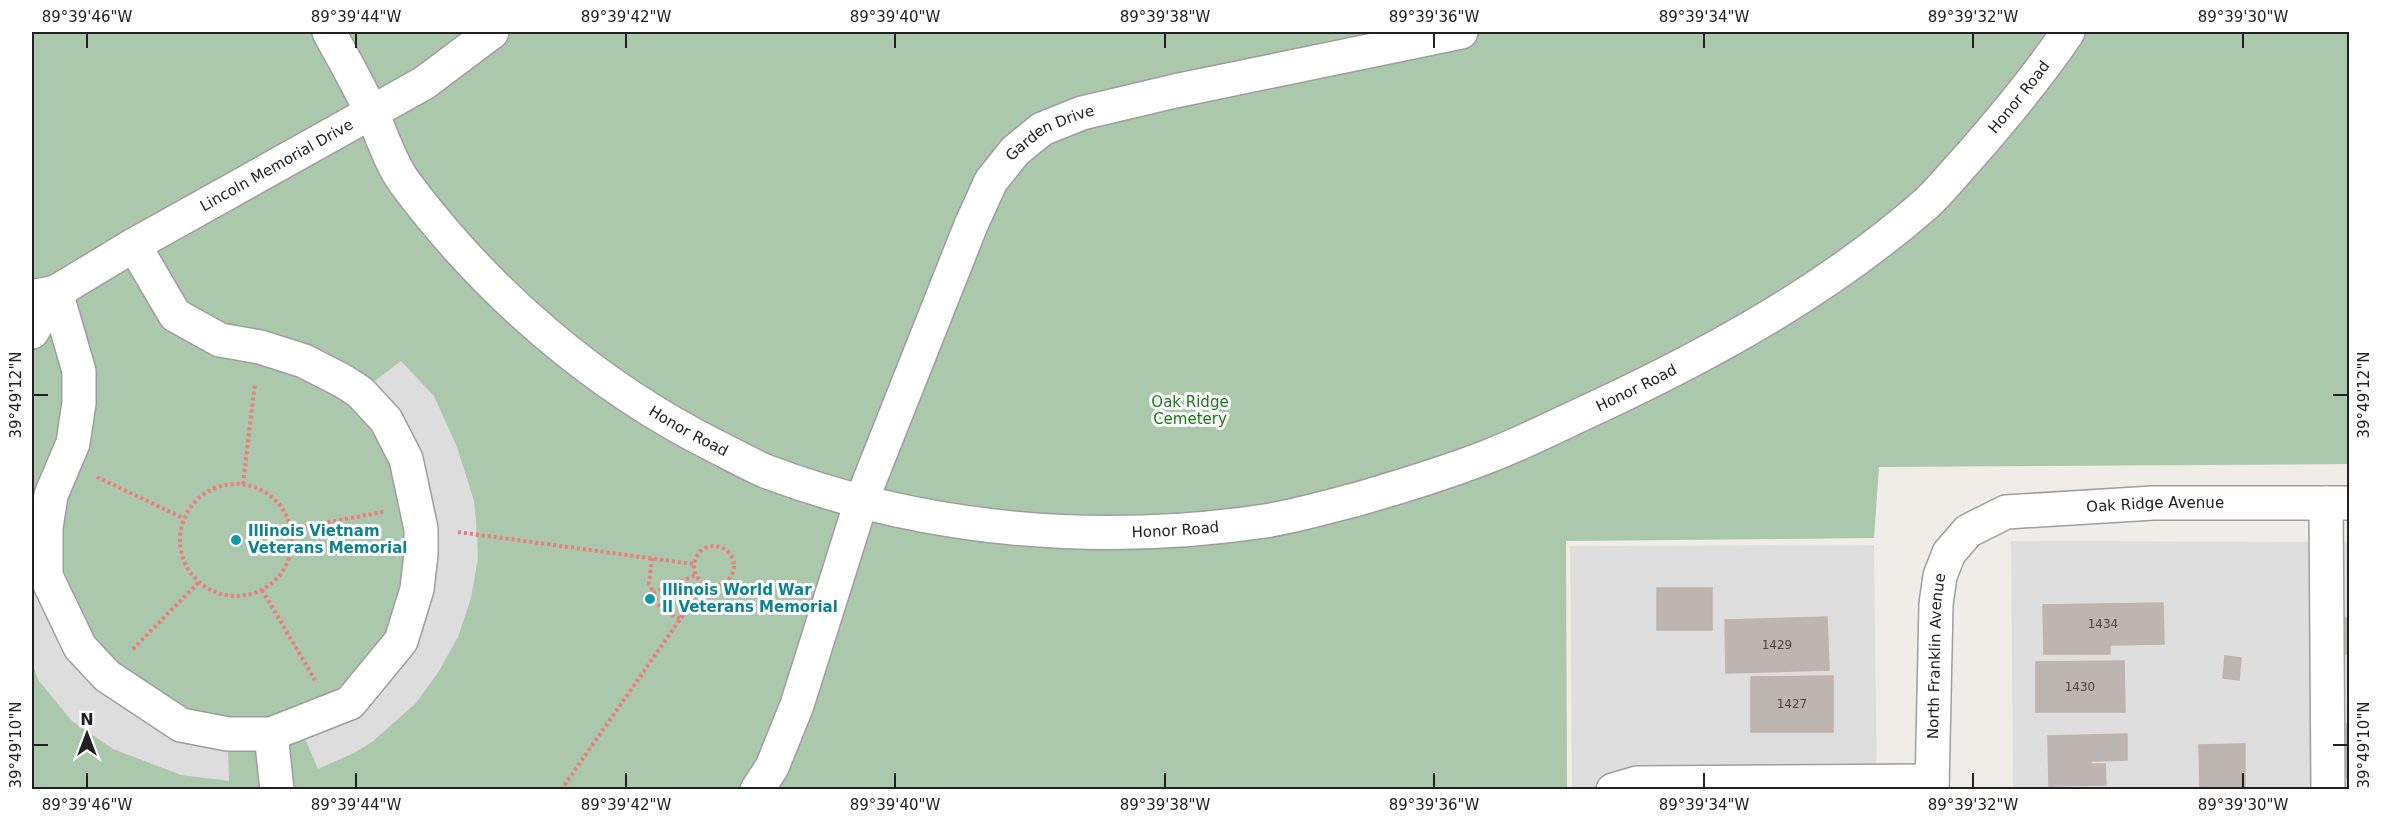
<svg xmlns="http://www.w3.org/2000/svg" width="2381" height="821" font-family="'DejaVu Sans',sans-serif">
<style>
.residential{fill:#dfdede}
.cemetery{fill:#abc7ac}
.parking{fill:#ddd}
.building{fill:#bdb5b1;stroke:#c1b2ac;stroke-width:1.5}
.lines{fill:none;stroke-linecap:round;stroke-linejoin:round}
.minor-casing{stroke:#9e9e9e;stroke-width:36}
.path{stroke:#ed7c7f;stroke-width:4;stroke-dasharray:3 3;stroke-linecap:butt}
.minor{stroke:#fff;stroke-width:33}
.ticks{fill:none;stroke:#212121;stroke-width:2}
.culture-dot{fill:#0f9aa8;stroke:#fff;stroke-width:2}
.labels{text-anchor:middle;stroke-width:6;stroke-linejoin:round;paint-order:stroke}
.number-label{font-size:12px;fill:#484645}
.street-label{font-size:15px;fill:#212121;stroke:#fff}
.park-label{font-size:15px;fill:#1b7717;stroke:#fff}
.culture-label{font-size:15px;font-weight:bold;fill:#0d838f;stroke:#fff;text-anchor:start}
.neatline{fill:none;stroke:#212121;stroke-width:2}
.ticks-label{font-size:15px;text-anchor:middle;fill:#212121}
</style>
<rect width="100%" height="100%" fill="#f0ece8"/>
<g class="residential">
<path d="M2011,541l338,1v247h-336z"/>
<path d="M1874,545l3,244h-305l-2,-243z"/>
</g>
<path class="cemetery" d="M32,32h2317v432l-470,3 -5,71 -308,3 1,248h-1535z"/>
<path class="parking" d="M401,361l33,35 23,51 17,54 2,19 2,38 -7,40 -13,39 -19,34 -23,32 -44,39 -18,11 -36,16 -14,-33 -76,13 1,32 -48,-6 -68,-26 -41,-28 -33,-40 -7,-17v-85l48,68 148,87 105,-24 68,-69 20,-112 -61,-137z"/>
<g class="building">
<rect x="1657" y="588" width="55" height="42"/>
<path d="M2163,603l1,41 -54,1v9h-66l-1,-49z"/>
<path d="M1827,617l2,53 -103,3 -1,-53z"/>
<rect x="2344" y="618" width="6" height="36"/>
<path d="M2225,656l16,2 -2,22 -16,-2z"/>
<path d="M2124,661l1,51h-89v-50z"/>
<path d="M1833,676v56h-82v-55z"/>
<path d="M2346,724h4v54h-5z"/>
<path d="M2127,734v26l-36,1v3h14l1,21 -57,1 -1,-50z"/>
<path d="M2245,744v46h-45l-1,-45z"/>
</g>
<g class="lines">
<g class="minor-casing">
<g id="minor">
<path id="s1" d="M329,32c15,28 31,55 44,84 10,22 18,48 32,67 82,110 190,203 312,264 16,8 32,17 48,24 158,60 333,75 500,50 31,-5 62,-14 93,-22 44,-13 88,-26 131,-43 36,-14 71,-32 106,-48 118,-55 234,-119 332,-205 15,-14 29,-32 43,-47 35,-40 69,-81 98,-124"/>
<path d="M56,292l23,79v32l-6,40 -22,52 -5,33v48l34,71 27,29 74,49 47,9h43l79,-31 51,-62 16,-52 4,-35v-25l-15,-70 -20,-39 -26,-28 -17,-11 -39,-20 -44,-14 -40,-7 -45,-25 -41,-70"/>
<path id="s2" d="M32,297l24,-5 78,-47 290,-162 68,-51"/>
<path d="M32,332l24,-40"/>
<path d="M2326,503l2,287"/>
<path d="M271,734l6,56"/>
<path id="s3" d="M757,790l15,-23 25,-62 64,-203 110,-277 20,-44 24,-30 27,-22 40,-16 93,-22 286,-59"/>
<path d="M1613,790l24,-7 295,-2"/>
<path id="s4" d="M1932,790l4,-186 4,-28 9,-23 19,-22 38,-19 147,-9h197"/>
</g>
</g>
<g class="path">
<path d="M97,477l86,41"/>
<path d="M243,484l12,-101"/>
<circle cx="236" cy="540" r="56"/>
<path d="M292,529l91,-17"/>
<path d="M458,532l235,32"/>
<circle cx="714" cy="566" r="20"/>
<path d="M652,558l-3,25 11,25 20,11"/>
<path d="M262,590l53,90"/>
<path d="M653,593l43,-18"/>
<path d="M133,649l65,-66"/>
<path d="M561,790l143,-205"/>
</g>
<use href="#minor" class="minor"/>
</g>
<path class="ticks" d="M87,33v15M356,33v15M626,33v15M895,33v15M1165,33v15M1434,33v15M1704,33v15M1973,33v15M2243,33v15M33,395h15M2333,395h15M33,745h15M2333,745h15M87,773v15M356,773v15M626,773v15M895,773v15M1165,773v15M1434,773v15M1704,773v15M1973,773v15M2243,773v15"/>
<g class="culture-dot">
<circle cx="236" cy="540" r="6"/>
<circle cx="650" cy="599" r="6"/>
</g>
<g class="labels">
<g class="number-label">
<text x="2103" y="628">1434</text>
<text x="1777" y="649">1429</text>
<text x="2080" y="691">1430</text>
<text x="1792" y="708">1427</text>
</g>
<g class="street-label">
<text dy="5" stroke="none"><textPath href="#s1" startOffset="2025">Honor Road</textPath></text>
<text dy="5" stroke="none"><textPath href="#s3" startOffset="732">Garden Drive</textPath></text>
<text dy="5" stroke="none"><textPath href="#s2" startOffset="279">Lincoln Memorial Drive</textPath></text>
<text dy="5" stroke="none"><textPath href="#s1" startOffset="1539">Honor Road</textPath></text>
<text dy="5" stroke="none"><textPath href="#s1" startOffset="549">Honor Road</textPath></text>
<text dy="5" stroke="none"><textPath href="#s4" startOffset="460">Oak Ridge Avenue</textPath></text>
<text dy="5" stroke="none"><textPath href="#s1" startOffset="1053">Honor Road</textPath></text>
<text dy="5" stroke="none"><textPath href="#s4" startOffset="134">North Franklin Avenue</textPath></text>
</g>
<g class="park-label">
<text x="1190" y="407">Oak Ridge<tspan x="1190" dy="17">Cemetery</tspan></text>
</g>
<g class="culture-label">
<text x="248" y="536">Illinois Vietnam<tspan x="248" dy="17">Veterans Memorial</tspan></text>
<text x="662" y="595">Illinois World War<tspan x="662" dy="17">II Veterans Memorial</tspan></text>
</g>
</g>
<rect width="2381" height="821" fill="none" stroke="#ffffff" stroke-width="66"/>
<g transform="translate(87 734)" stroke="#ffffff" stroke-width="4.5" paint-order="stroke">
<path d="M0-4.5L10 22L0 15L-10 22Z" fill="#212121"/>
<text y="-9" font-size="16" font-weight="bold" text-anchor="middle" fill="#212121">N</text>
</g>
<rect x="33" y="33" width="2315" height="755" class="neatline"/>
<g class="ticks-label">
<text x="87" y="22">89°39'46"W</text>
<text x="356" y="22">89°39'44"W</text>
<text x="626" y="22">89°39'42"W</text>
<text x="895" y="22">89°39'40"W</text>
<text x="1165" y="22">89°39'38"W</text>
<text x="1434" y="22">89°39'36"W</text>
<text x="1704" y="22">89°39'34"W</text>
<text x="1973" y="22">89°39'32"W</text>
<text x="2243" y="22">89°39'30"W</text>
<text transform="translate(16 395) rotate(-90)" y="5">39°49'12"N</text>
<text transform="translate(2364 395) rotate(-90)" y="5">39°49'12"N</text>
<text transform="translate(16 745) rotate(-90)" y="5">39°49'10"N</text>
<text transform="translate(2364 745) rotate(-90)" y="5">39°49'10"N</text>
<text x="87" y="810">89°39'46"W</text>
<text x="356" y="810">89°39'44"W</text>
<text x="626" y="810">89°39'42"W</text>
<text x="895" y="810">89°39'40"W</text>
<text x="1165" y="810">89°39'38"W</text>
<text x="1434" y="810">89°39'36"W</text>
<text x="1704" y="810">89°39'34"W</text>
<text x="1973" y="810">89°39'32"W</text>
<text x="2243" y="810">89°39'30"W</text>
</g>
</svg>
